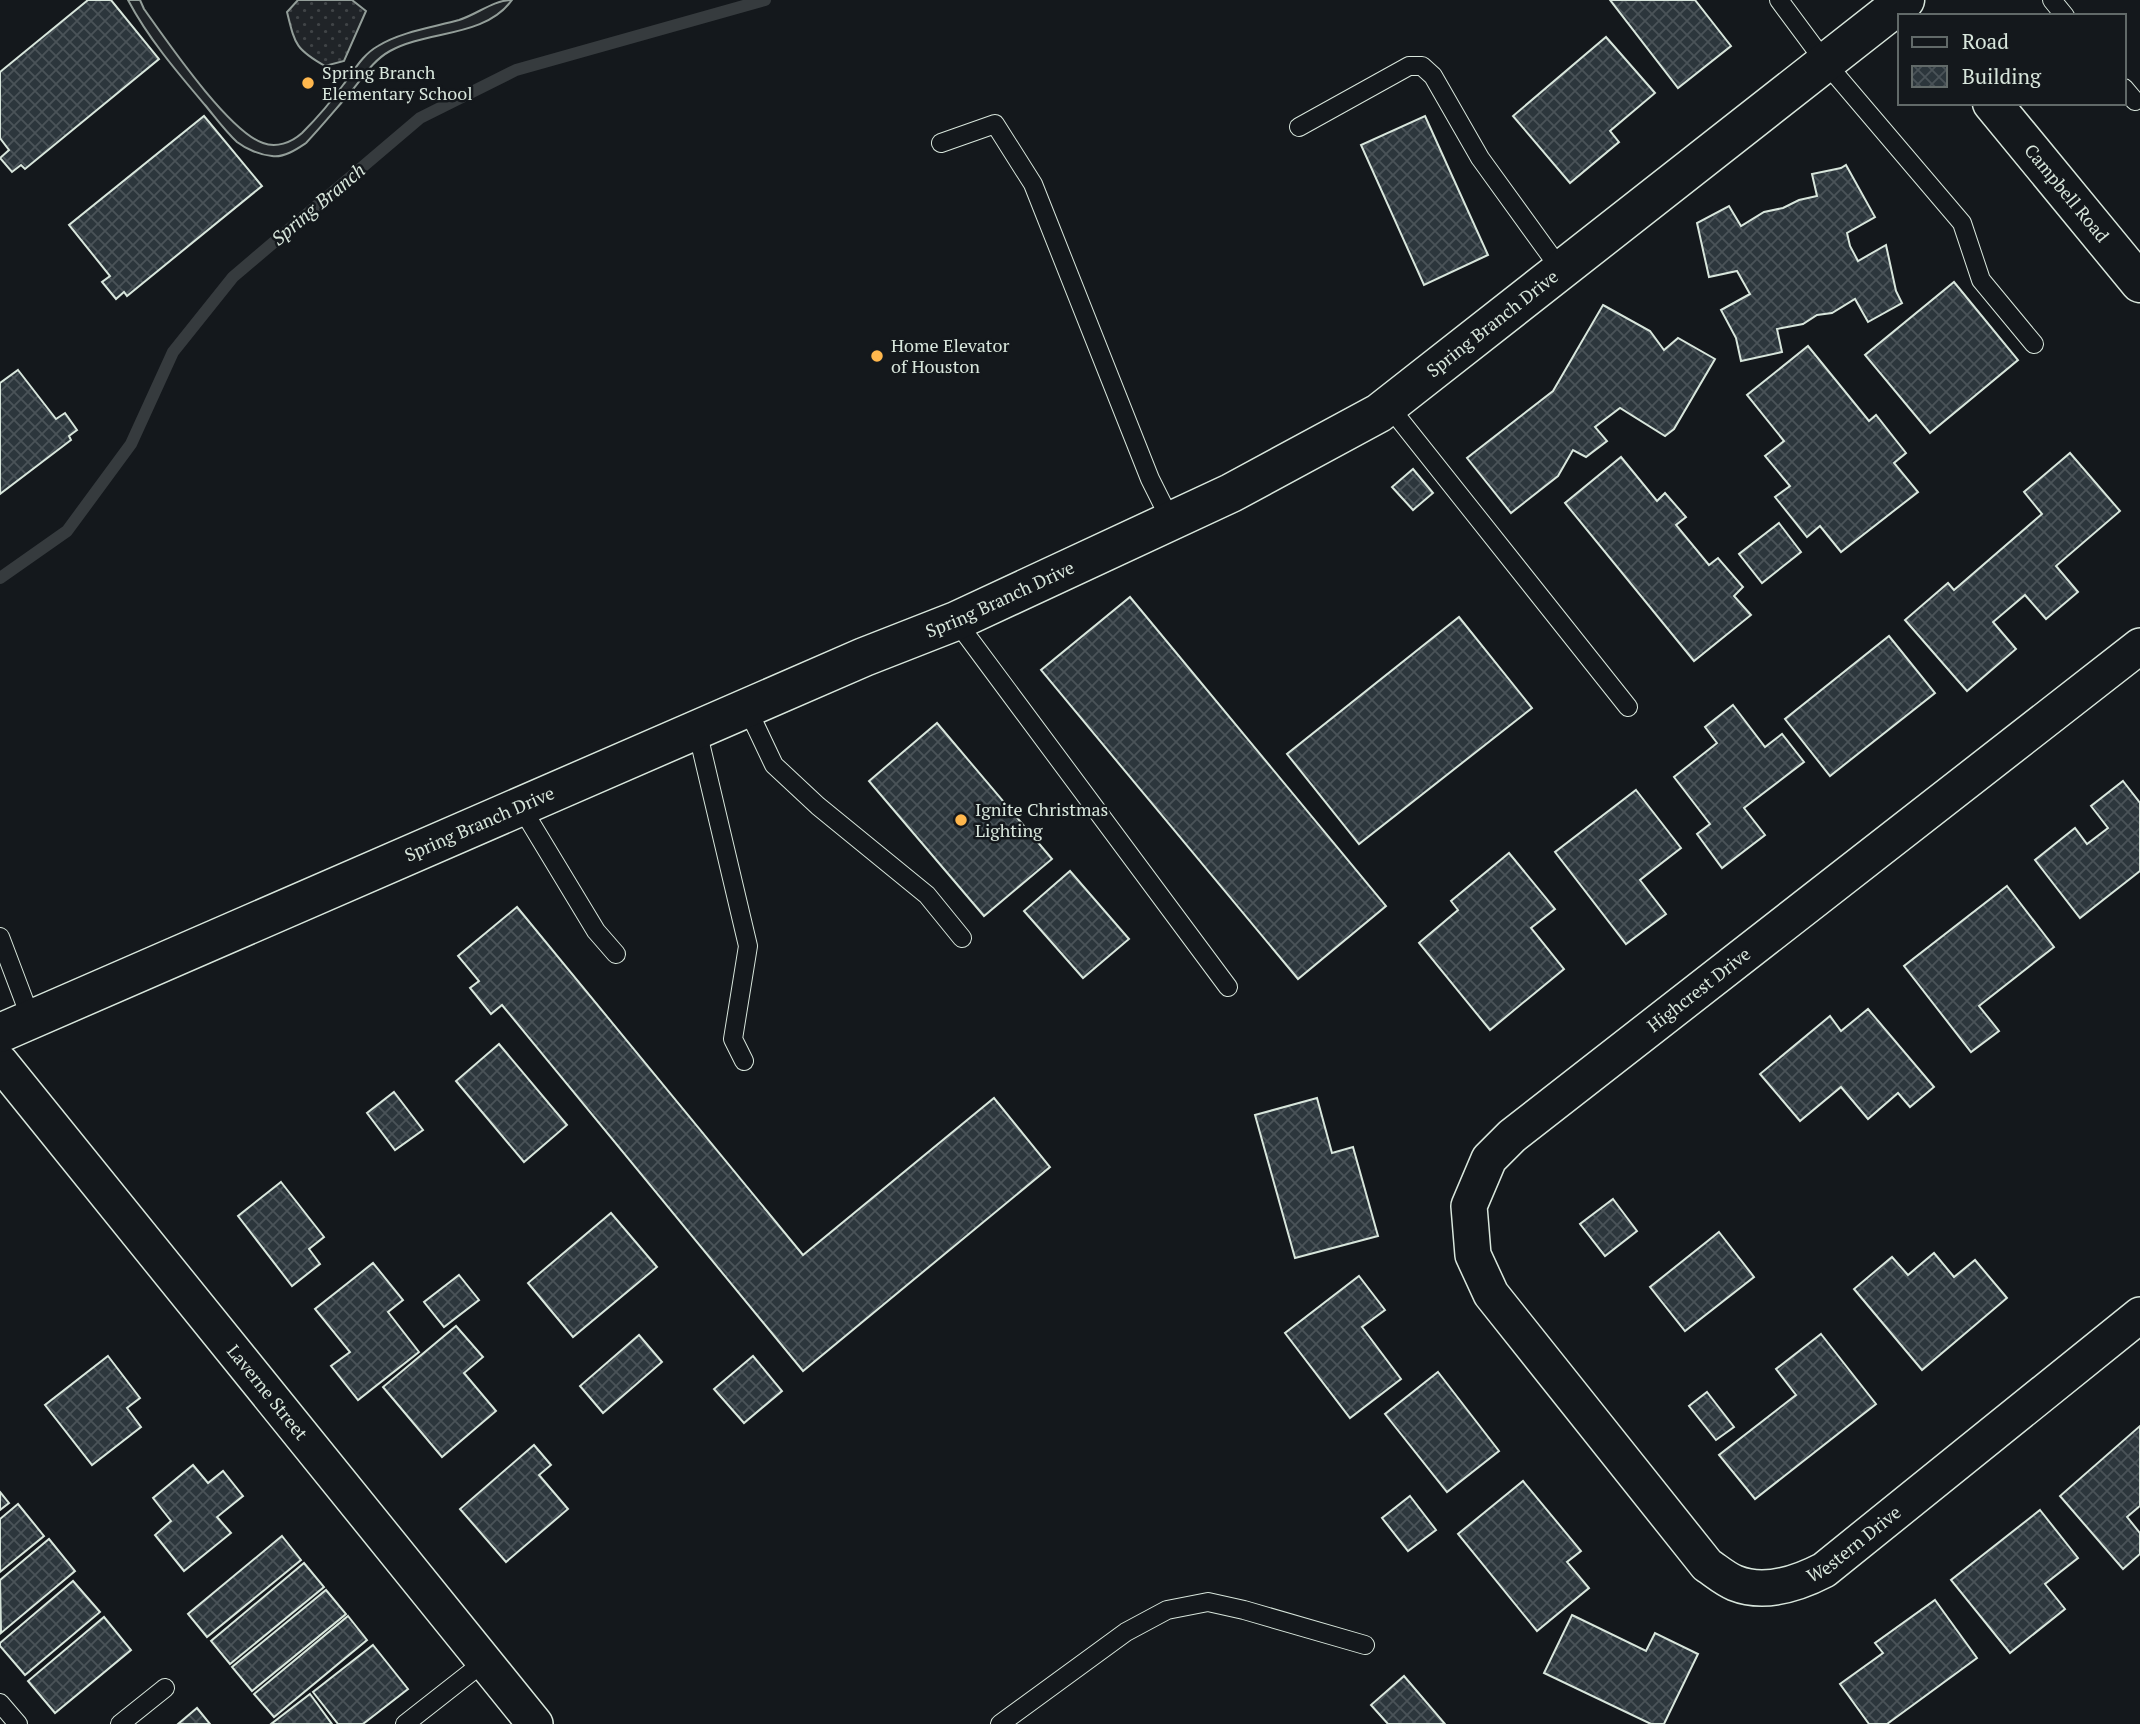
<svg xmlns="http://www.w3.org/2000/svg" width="2140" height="1724" font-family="'PT Serif',serif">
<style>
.grass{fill:url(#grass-dots);stroke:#939e99;stroke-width:2}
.pitch{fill:#202428;stroke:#939e99;stroke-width:2}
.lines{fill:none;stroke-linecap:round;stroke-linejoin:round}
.stream{stroke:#363b3e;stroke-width:12}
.building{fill:url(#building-cross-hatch);stroke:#d8e6dc;stroke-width:2}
.lane-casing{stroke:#d8e6dc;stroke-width:20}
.street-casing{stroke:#d8e6dc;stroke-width:38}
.secondary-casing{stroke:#d8e6dc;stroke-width:41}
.lane{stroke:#14181c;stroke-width:18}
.street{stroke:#14181c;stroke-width:35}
.secondary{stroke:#14181c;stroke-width:38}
.poi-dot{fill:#ffb74d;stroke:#14181c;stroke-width:2.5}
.labels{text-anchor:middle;stroke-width:5;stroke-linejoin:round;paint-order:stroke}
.poi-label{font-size:18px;fill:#d8e6dc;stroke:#14181c;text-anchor:start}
.street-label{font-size:18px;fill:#d8e6dc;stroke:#14181c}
.water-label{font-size:19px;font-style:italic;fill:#d8e6dc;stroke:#14181c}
</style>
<defs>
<pattern id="grass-dots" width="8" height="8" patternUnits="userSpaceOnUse" patternTransform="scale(1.75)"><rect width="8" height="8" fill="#202428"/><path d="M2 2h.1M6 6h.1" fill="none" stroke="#404447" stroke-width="1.8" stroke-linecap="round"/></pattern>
<pattern id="building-cross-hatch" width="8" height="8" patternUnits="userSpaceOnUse" patternTransform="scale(1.75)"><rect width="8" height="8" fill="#2c363c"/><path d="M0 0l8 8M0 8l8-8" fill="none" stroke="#4a5358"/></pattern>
</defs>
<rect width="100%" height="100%" fill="#14181c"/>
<path class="grass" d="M298,0h54l14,11 -22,50 -19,5c-30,-17 -30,-22 -38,-54z"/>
<path class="pitch" d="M128,0h12l4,9c23,32 84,122 119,134 13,5 28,0 39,-10 14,-14 29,-31 41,-48 11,-14 19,-30 35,-39 22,-14 56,-19 81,-26 19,-6 34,-20 53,-20 -28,38 -84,30 -122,51 -18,10 -28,28 -41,43 -14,16 -28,33 -43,49 -9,6 -22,15 -34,13 -12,-1 -26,-7 -35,-14 -12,-11 -22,-25 -32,-37 -28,-33 -57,-67 -77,-105z"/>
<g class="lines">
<path class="stream" d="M0,578l67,-47 64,-87 42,-92 60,-75 187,-159 96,-48 249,-70"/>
</g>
<g class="building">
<path d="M88,0h23l48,59 -134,110 -4,-4 -9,7 -12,-14 9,-8 -9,-12v-66z"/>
<path d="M1610,0h85l36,46 -53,42z"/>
<path d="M1606,37l49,56 -45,38 9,11 -49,41 -57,-67z"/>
<path d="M204,116l58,70 -135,110 -3,-4 -8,7 -14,-17 8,-6 -41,-51z"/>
<path d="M1425,116l63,139 -64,30 -63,-140z"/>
<path d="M1846,165l29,52 -28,16 3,13 8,15 28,-16 10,46 6,12 -34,19 -13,-23 -23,14 -15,2 -14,9 -26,5 5,23 -41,9 -5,-23 -15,-28 29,-16 -13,-23 -28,6 -12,-54 32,-17 12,20 23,-14 19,-4 16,-8 18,-4 -5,-22 29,-6z"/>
<path d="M1954,282l64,78 -88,73 -65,-78z"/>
<path d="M1603,305l47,26 14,19 14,-12 37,21 -41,70 -9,7 -45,-28 -25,19 12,14 -21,16 -13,-7 -15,26 -47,37 -44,-55 86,-67z"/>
<path d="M1808,346l61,75 7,-6 30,38 -12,10 24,29 -77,60 -21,-26 -13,11 -32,-40 15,-11 -25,-30 19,-15 -37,-46z"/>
<path d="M18,370l38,49 9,-6 12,17 -8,6 2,4 -71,54v-111z"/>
<path d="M2070,453l50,58 -64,55 22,26 -32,27 -21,-24 -32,27 23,27 -49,42 -62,-71 43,-37 6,7 88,-76 -18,-22z"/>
<path d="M1621,457l36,44 8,-8 21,24 -10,8 33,40 9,-7 25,29 -9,9 17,19 -57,46 -129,-158z"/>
<path d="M1413,469l20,24 -20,17 -21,-23z"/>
<path d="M1779,523l22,29 -39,31 -23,-29z"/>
<path d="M1130,597l256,309 -88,73 -257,-309z"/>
<path d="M1459,617l73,91 -173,136 -72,-90z"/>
<path d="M1889,636l46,57 -105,83 -45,-57z"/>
<path d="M1733,705l32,42 17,-13 22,28 -60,46 21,27 -43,33 -25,-34 13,-10 -36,-47 43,-34 -12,-16z"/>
<path d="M937,723l115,136 -68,57 -115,-135z"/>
<path d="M2123,781l17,22v68l-60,47 -45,-58 40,-32 12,16 21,-16 -17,-22z"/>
<path d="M1636,790l45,58 -41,32 26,34 -40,30 -71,-92z"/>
<path d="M1509,853l46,56 -24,19 33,41 -74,61 -71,-87 39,-33 -7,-9z"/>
<path d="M1070,871l59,68 -46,39 -59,-67z"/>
<path d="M2007,886l47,61 -75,59 20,25 -28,21 -67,-86z"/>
<path d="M517,907l286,348 191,-157 56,69 -247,204 -301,-366 -11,9 -21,-26 9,-7 -21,-25z"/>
<path d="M1868,1009l66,78 -24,20 -12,-14 -30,26 -27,-32 -41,34 -40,-47 70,-58 11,15z"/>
<path d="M499,1044l68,81 -43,37 -68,-81z"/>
<path d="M394,1092l29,38 -28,20 -28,-37z"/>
<path d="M1317,1098l15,55 21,-6 25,89 -83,22 -40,-143z"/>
<path d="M281,1182l43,55 -15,12 11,15 -28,22 -54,-70z"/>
<path d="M1613,1199l24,32 -32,25 -25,-32z"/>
<path d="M611,1213l46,54 -84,70 -45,-54z"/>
<path d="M1719,1232l35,45 -69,54 -35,-44z"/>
<path d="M1934,1253l20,24 21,-17 32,38 -85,72 -68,-81 38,-32 16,18z"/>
<path d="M373,1263l30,37 -15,12 31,40 -61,48 -27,-34 19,-14 -35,-43z"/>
<path d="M459,1275l20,25 -35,27 -20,-25z"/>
<path d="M1359,1276l26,34 -23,17 39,52 -51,39 -65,-85z"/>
<path d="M456,1326l27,31 -19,16 32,38 -54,46 -59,-70z"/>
<path d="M1821,1334l55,70 -121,95 -36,-44 77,-60 -20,-26z"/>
<path d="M639,1335l23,27 -59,51 -23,-27z"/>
<path d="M108,1356l32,42 -13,10 14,19 -49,38 -47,-60z"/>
<path d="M753,1356l29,35 -38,32 -30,-34z"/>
<path d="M1438,1372l61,79 -52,41 -62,-78z"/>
<path d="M1707,1392l27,35 -18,13 -27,-34z"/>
<path d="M2140,1426v80l-13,11 13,16v21l-17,15 -63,-73z"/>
<path d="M534,1445l17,20 -12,10 29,34 -62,53 -46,-53z"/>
<path d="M193,1465l15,18 15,-12 20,25 -26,21 14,16 -47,38 -29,-36 16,-14 -18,-23z"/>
<path d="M1523,1481l58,70 -14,11 22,26 -52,43 -79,-97z"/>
<path d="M0,1492l9,11 -9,7z"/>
<path d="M1410,1496l26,34 -28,21 -26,-33z"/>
<path d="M18,1504l26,32 -44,36v-53z"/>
<path d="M2040,1510l38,48 -33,26 20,25 -55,44 -59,-73z"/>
<path d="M282,1536l19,24 -94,77 -19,-23z"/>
<path d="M49,1539l26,32 -74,62 -1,-53z"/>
<path d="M304,1563l20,24 -94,77 -19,-23z"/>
<path d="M73,1581l27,31 -75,63 -25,-29v-3z"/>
<path d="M326,1590l20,24 -94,77 -20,-24z"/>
<path d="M1935,1600l42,58 -90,66h-18l-29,-40 43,-31 -8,-10z"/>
<path d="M1572,1615l74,36 9,-18 43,21 -34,70h-13l-107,-51z"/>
<path d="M348,1616l19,24 -93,77 -20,-23z"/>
<path d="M104,1617l27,33 -76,63 -27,-32z"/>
<path d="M373,1645l35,44 -45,35h-25l-25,-32z"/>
<path d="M1404,1676l41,48h-57l-17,-19z"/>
<path d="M310,1694l22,30h-61z"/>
<path d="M197,1708l13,16h-32z"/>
</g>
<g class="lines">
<g class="lane-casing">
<g id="lane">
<path d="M1779,0l46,62 137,161 19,57 53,64"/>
<path d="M2052,0l13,16"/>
<path d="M2124,88l11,13"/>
<path d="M1299,127l110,-61h13l11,10 47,82 81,112"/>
<path d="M941,143l54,-19 38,60 117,295 21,42"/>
<path d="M1388,405l240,302"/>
<path d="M956,621l272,366"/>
<path d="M747,708l27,57 44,41 109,89 35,43"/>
<path d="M697,730l51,216 -15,93 11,22"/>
<path d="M521,807l75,124 20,23"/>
<path d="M0,937l31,82"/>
<path d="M0,1703l18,21"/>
<path d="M120,1724l45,-36"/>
<path d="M405,1724l79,-62"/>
<path d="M1000,1724l126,-92 41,-22 41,-8 36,8 121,35"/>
</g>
</g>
<g class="street-casing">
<g id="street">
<path id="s1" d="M2140,646l-628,490 -23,23 -20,47 4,49 18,39 216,271c9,6 18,14 28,18 30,12 62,1 89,-13l316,-255"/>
<path id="s2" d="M0,1062l535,662"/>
</g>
</g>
<g class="secondary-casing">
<g id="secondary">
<path id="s3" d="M1992,103l148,180"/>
<path id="s4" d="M0,1033l864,-376 92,-36 275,-128 148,-80 526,-413"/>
</g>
</g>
<use href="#lane" class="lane"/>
<use href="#street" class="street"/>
<use href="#secondary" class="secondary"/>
</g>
<g class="poi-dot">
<circle cx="308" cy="83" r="7"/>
<circle cx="877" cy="356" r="7"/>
<circle cx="961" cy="820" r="7"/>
</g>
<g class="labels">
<g class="poi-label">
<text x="322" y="79">Spring Branch<tspan x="322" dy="21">Elementary School</tspan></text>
<text x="891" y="352">Home Elevator<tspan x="891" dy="21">of Houston</tspan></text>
<text x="975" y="816">Ignite Christmas<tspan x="975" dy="21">Lighting</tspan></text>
</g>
<g class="street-label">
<text dy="6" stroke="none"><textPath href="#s3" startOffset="117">Campbell Road</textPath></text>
<text dy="6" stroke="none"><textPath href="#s4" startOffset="1657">Spring Branch Drive</textPath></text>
<text dy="6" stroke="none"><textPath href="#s4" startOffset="1090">Spring Branch Drive</textPath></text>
<text dy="6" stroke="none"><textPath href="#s4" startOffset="523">Spring Branch Drive</textPath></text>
<text transform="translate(1699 990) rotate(-38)" y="6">Highcrest Drive</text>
<text dy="6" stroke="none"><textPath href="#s2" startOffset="425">Laverne Street</textPath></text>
<text dy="6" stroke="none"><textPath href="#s1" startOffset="1484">Western Drive</textPath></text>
</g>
<g class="water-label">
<text transform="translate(318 204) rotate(-40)" y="7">Spring Branch</text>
</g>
</g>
<rect x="1898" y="14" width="228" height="91" fill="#14181c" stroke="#626a69" stroke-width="2"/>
<rect x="1912" y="37" width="35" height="10" fill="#14181c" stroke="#626a69" stroke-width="2"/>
<text x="1962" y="49" font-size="21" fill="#d8e6dc">Road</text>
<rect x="1912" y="66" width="35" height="21" fill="url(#building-cross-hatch)" stroke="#626a69" stroke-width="2"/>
<text x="1962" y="84" font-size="21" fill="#d8e6dc">Building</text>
</svg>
